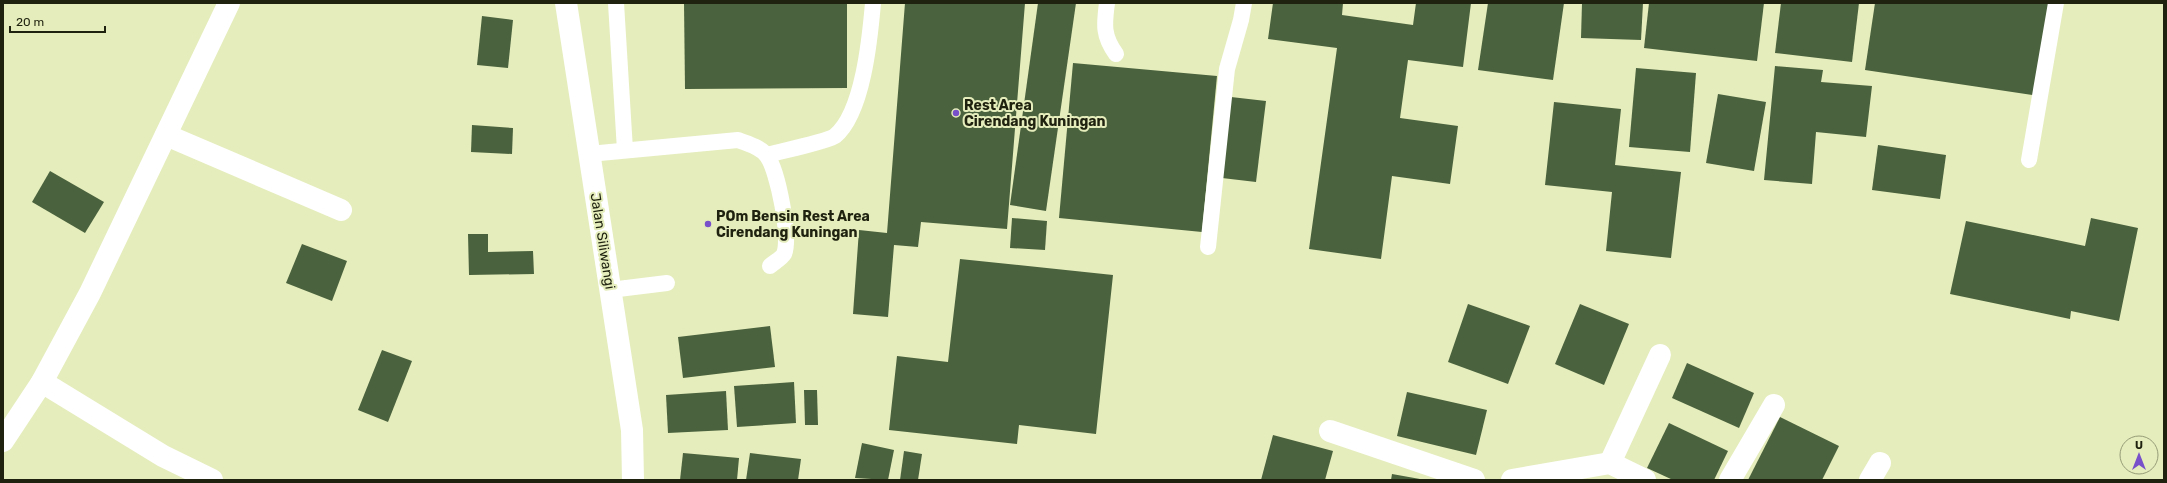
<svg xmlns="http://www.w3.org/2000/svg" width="2167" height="483" font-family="Rubik,sans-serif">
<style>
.building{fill:#4a623d}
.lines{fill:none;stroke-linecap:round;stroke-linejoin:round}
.service{stroke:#fff;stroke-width:16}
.minor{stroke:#fff;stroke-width:22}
.primary{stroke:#fff;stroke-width:22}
.poi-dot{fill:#7850c9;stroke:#e5edbc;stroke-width:1.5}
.labels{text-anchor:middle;stroke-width:4;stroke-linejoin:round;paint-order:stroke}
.poi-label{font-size:14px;font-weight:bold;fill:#1f220f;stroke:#e5edbc;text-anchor:start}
.street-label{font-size:14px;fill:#1f220f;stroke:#e5edbc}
</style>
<rect width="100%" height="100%" fill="#e5edbc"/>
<g class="building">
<path d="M684,3h163v85l-162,1z"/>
<path d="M905,3h120l-18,226 -86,-7 -3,25 -24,-2 -6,72 -35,-3 6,-84 28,3z"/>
<path d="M1038,3h38l-30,208 -36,-6z"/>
<path d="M1273,3h70l-1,12 71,10 3,-22h55l-8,64 -55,-7 -8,58 58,8 -8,58 -58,-8 -11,83 -72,-10 28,-201 -69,-9z"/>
<path d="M1488,3h76l-11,77 -75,-10z"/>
<path d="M1582,3h61l-2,37 -60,-2z"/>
<path d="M1649,3h115l-7,58 -113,-13z"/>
<path d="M1781,3h78l-7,59 -77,-9z"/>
<path d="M1875,3h178l-14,93 -174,-26z"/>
<path d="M482,16l31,4 -5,48 -31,-3z"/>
<path d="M1073,63l144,13 -15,156 -143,-14z"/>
<path d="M1775,66l48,4 -2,12 51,4 -6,51 -50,-5 -4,52 -48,-4z"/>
<path d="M1636,68l60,5 -6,79 -61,-5z"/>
<path d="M1718,94l48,8 -12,69 -48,-8z"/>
<path d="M1231,97l35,4 -10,81 -34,-4z"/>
<path d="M1554,102l67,7 -6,56 66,7 -10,86 -65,-7 6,-59 -67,-7z"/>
<path d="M472,125l41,3 -1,26 -41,-2z"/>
<path d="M1878,145l68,10 -6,44 -68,-9z"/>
<path d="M50,171l54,31 -19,31 -53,-31z"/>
<path d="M1012,218l35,3 -2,29 -35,-2z"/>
<path d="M2091,218l47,10 -19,93 -48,-10 -1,8 -120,-25 16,-73 119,25z"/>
<path d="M468,234h20v18l45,-1 1,23 -65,1z"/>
<path d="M302,244l45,17 -15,40 -46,-18z"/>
<path d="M960,259l153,16 -17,159 -77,-9 -2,19 -128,-14 8,-74 51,6z"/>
<path d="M1468,304l62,22 -22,58 -60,-22z"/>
<path d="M1580,304l49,20 -25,61 -49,-21z"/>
<path d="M770,326l5,41 -92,11 -5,-41z"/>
<path d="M382,350l30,11 -24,61 -30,-12z"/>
<path d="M1687,363l67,30 -15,35 -67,-30z"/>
<path d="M794,382l2,41 -59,4 -3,-41z"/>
<path d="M804,390h13l1,35h-13z"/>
<path d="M726,391l2,39 -60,3 -2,-38z"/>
<path d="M1407,392l80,18 -11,45 -79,-19z"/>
<path d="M1780,417l59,29 -17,34h-74z"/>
<path d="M1669,423l59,28 -14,29h-41l-26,-12z"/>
<path d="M1273,435l60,16 -8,29h-64z"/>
<path d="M862,443l32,7 -6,30 -33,-2z"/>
<path d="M904,451l18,3 -4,26h-18z"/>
<path d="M683,453l56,5 -2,22h-57z"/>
<path d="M750,453l51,6 -3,21h-52z"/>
<path d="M1392,474l28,5v1h-29z"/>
</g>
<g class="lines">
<g class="service">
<path d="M616,3l9,147"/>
<path d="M1107,3c-3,22 -4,33 9,51"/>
<path d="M589,154l149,-14c10,4 23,7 29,16 11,15 24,82 17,98 -3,5 -10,8 -14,12"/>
<path d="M767,155c11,-3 62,-14 68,-19 28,-23 35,-98 38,-133"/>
<path d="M2029,160l27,-157"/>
<path d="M1208,247l19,-178 14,-49 3,-17"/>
<path d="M610,290l57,-7"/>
</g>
<g class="minor">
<path d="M166,135l175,75"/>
<path d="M42,382l121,74 49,24"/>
<path d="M1330,431l144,49"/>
<path d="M3,441l39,-59 48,-89 139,-290"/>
<path d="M1610,463l50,-108"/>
<path d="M1512,480l98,-17 35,17"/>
<path d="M1730,480l44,-75"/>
<path d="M1870,480l10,-17"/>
</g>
<path class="primary" d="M566,3l66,427 1,50"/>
</g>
<g class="poi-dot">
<circle cx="956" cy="113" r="4"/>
<circle cx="708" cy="224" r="4"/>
</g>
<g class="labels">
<g class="poi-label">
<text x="964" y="110">Rest Area<tspan x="964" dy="16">Cirendang Kuningan</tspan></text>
<text x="716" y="221">POm Bensin Rest Area<tspan x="716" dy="16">Cirendang Kuningan</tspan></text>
</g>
<g class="street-label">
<text transform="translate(603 241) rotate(81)" y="5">Jalan Siliwangi</text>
</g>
</g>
<rect width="2167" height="483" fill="none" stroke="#1f220f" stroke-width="8"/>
<g transform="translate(2139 455)"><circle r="19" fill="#e5edbc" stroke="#969c77"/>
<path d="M0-3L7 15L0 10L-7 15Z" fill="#7850c9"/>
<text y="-6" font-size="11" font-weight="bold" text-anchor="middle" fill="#1f220f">U</text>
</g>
<path d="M10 26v6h95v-6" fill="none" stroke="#1f220f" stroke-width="2"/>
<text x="16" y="26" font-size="12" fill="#1f220f" stroke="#e5edbc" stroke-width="3" paint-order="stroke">20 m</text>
</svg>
